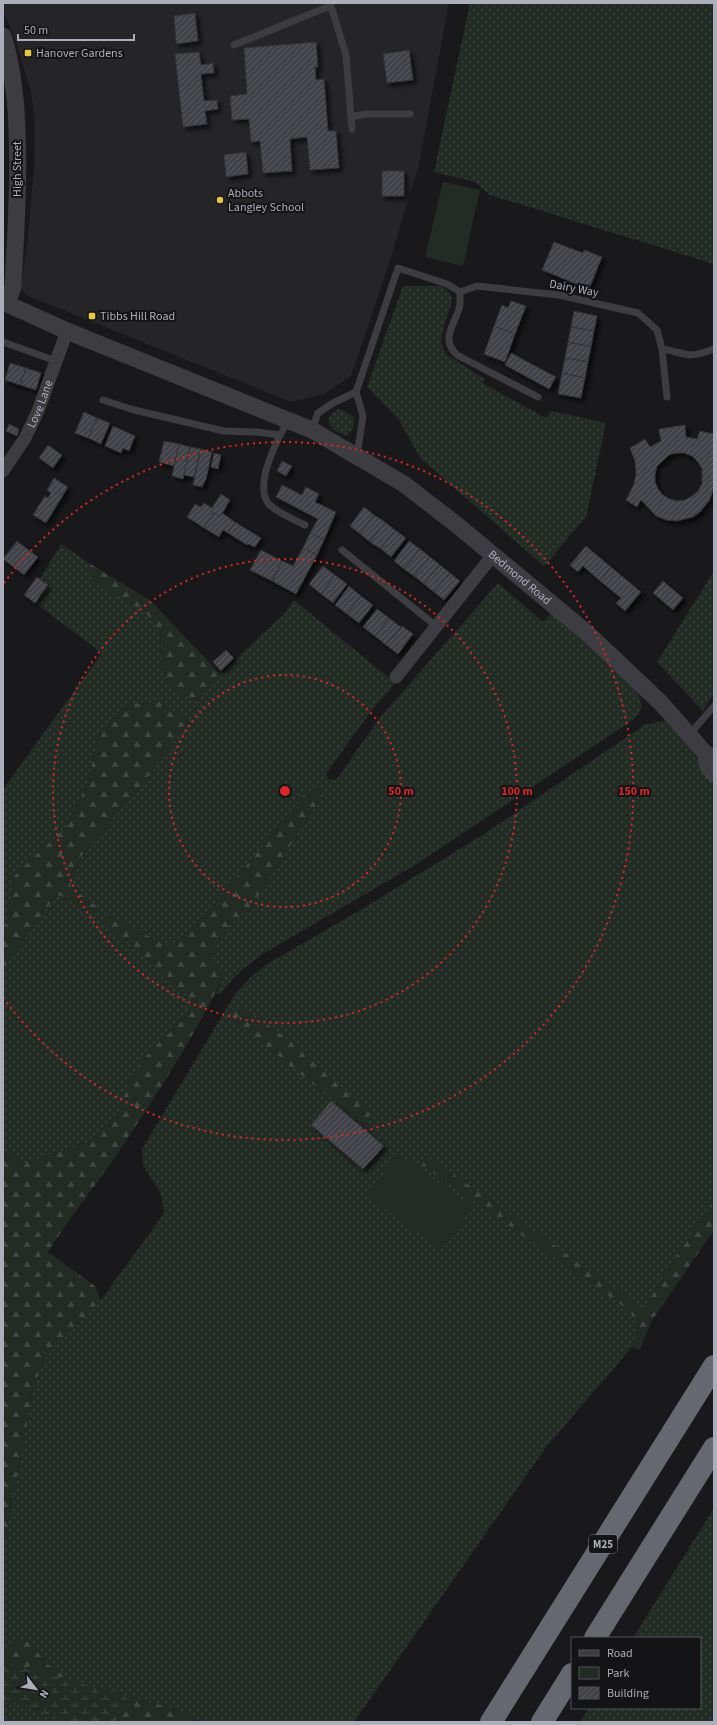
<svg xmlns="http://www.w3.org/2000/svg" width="717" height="1725" font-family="'Source Sans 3',sans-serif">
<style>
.built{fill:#252528}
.grass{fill:url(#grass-dots)}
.forest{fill:url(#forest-firs)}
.wetland{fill:url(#wetland-marsh)}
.park{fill:#232b25}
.building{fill:url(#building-hatch);stroke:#333337;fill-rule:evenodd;filter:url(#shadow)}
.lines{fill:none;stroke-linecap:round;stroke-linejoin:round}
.service{stroke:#3c3c41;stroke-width:7}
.minor{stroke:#3c3c41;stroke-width:13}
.tertiary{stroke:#3c3c41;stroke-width:17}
.motorway{stroke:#666870;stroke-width:22}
.ring{fill:none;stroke:#d62828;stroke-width:2;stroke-dasharray:2 4}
.poi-dot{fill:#e6c845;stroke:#141416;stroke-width:1.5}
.labels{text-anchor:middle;stroke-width:4;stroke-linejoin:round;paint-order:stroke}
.shield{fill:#141416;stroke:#7e8088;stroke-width:1}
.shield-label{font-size:11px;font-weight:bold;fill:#acaeb9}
.poi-label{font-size:12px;fill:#acaeb9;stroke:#141416;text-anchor:start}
.street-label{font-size:12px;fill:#acaeb9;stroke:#141416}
.centre{fill:#d62828;stroke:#141416;stroke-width:2}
.ring-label{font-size:12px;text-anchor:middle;font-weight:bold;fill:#d62828;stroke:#141416;stroke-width:4;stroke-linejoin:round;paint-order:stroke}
</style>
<defs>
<pattern id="grass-dots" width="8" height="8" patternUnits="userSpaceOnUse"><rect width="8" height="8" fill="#232b25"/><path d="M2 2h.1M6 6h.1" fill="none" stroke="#404743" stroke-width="1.8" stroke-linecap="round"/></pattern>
<pattern id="forest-firs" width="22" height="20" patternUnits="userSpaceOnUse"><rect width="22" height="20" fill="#232b25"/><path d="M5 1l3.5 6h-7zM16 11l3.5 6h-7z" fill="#404743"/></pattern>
<pattern id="wetland-marsh" width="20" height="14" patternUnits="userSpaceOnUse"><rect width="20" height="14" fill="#232b25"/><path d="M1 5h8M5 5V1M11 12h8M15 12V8" fill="none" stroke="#404743"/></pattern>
<pattern id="building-hatch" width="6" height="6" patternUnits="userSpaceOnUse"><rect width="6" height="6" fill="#434348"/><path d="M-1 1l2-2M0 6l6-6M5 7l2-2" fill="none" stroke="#5b5c60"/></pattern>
<filter id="shadow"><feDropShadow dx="3.5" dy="3.5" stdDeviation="2" flood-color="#0009"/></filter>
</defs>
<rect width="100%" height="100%" fill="#19191b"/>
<path class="built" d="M3,3h446l-30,161 -32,106 -36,106 -27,18 -33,8 -265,-107 -5,-7 7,-51 7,-80v-34l-4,-31 -15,-50 -13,-32z"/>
<g class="grass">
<path d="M470,3h244v261l-224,-69 -15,-13 -41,-10z"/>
<path d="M403,286h39l8,7 2,8 -9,28 -2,12 2,7 4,7 38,24 -3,4 64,35 6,-7 54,12 -20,94 -42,49 -124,-108 -21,-38 -32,-33z"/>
<path d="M339,409l6,2 9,7 -1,11 -7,6c-16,-4 -26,-16 -7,-26z"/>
<path d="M61,544l28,19 1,11 4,9 51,28 15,21 3,40 11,19 22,10 24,-27 65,-61 9,-13 101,83 -26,31 -43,60 2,5 8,1 42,-60 120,-137 45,39 9,-10 85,80c6,13 7,18 -4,28l-218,145 -154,90c-16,12 -29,23 -41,39l-4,-1 9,-19 -17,-13 21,-36 23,-20 72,-112 -5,-8 -14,9 -106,129 -31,24 4,34 21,18 -6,17 -36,34 -21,28 -11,35 -32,29 -64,22 -20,-14v-182l54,-74 36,21 6,-7 -30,-22 13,-31 65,-77 41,-56 -27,-21 -32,3 -31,32 -10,47 -21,43 -54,51 -3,35 -7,17v-140l99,-136 -67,-50 13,-17 -8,-7z"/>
<path d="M714,571v122l-11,18 -46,-49z"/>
<path d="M665,721l22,23 27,41v416l-39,56 -35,58 -31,-20 21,16 8,17 -6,19 -85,99 -193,276h-152l-30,-14 -100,-27 -25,-17 -18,-23 -16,1 -10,13v-118h3l27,-149 13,-31 55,-57 63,-87 -3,-19 -18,-29 -1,-16 93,-155 18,-19 14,-11 90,-52 127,-78 162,-110z"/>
<path d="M714,1508v214h-134l9,-14h111v-70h-67z"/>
<path d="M3,1701l71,21h-71z"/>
</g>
<g class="forest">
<path d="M89,563l62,38 69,73 -24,27 -22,-10 -11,-19 -3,-40 -15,-20 -51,-29 -4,-9z"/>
<path d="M161,701l27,21 -41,56 -65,77 -12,31 29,22 -6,7 -36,-21 -54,74v-39l7,-17 3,-35 54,-51 21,-43 10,-47 31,-32z"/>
<path d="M319,785l5,8 -72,112 -23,20 -21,36 17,13c-32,65 -72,127 -112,186 -22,31 -45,60 -65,92l47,34 6,14 -55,57 -13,31 -27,150 -3,-1v-387l20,14 64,-22 32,-29 11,-35 21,-28 36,-34 6,-17 -89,-76 7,-8 57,32 31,-24 106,-129z"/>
<path d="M241,1005l50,37 79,71 -4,14 -135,-109 3,-8z"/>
<path d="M426,1155l199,140 12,10 3,10 35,-58 39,-56v29l-63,92 -12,28 -7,-3 6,-19 -8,-17 -208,-146z"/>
<path d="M29,1641l18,23 25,17 100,27 30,14h-128l-71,-21v-46l9,-13z"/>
</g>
<path class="wetland" d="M3,1662l125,34 -13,26h-41l-71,-21z"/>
<g class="park">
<path d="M443,182l37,8 -17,76 -38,-9z"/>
<path d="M399,1154l75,54 -34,41 -75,-54z"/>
</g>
<g class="building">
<path d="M195,13l3,28 -22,3 -2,-28z"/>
<path d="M316,42l2,25h-3l1,13 8,-1 4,52h8l3,37 -29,2 -3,-33 -17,2 2,32 -29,2 -3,-32 -9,1 -2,-23 -17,1 -2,-24 17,-2 -3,-46z"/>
<path d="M409,50l4,30 -26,3 -4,-29z"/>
<path d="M199,52l2,13 12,-2 1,10 -13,1 3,27 13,-1 1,9 -13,2 2,13 -24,3 -8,-73z"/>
<path d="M246,152l2,22 -22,3 -2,-22z"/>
<rect x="382" y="171" width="22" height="25"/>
<path d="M554,242l29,11 1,-3 18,7 -13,32 -47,-19z"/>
<path d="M511,301l15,5 -11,28 -21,-8 8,-21 6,3z"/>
<path d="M574,311l23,5 -3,15 -23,-4z"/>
<path d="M494,326l21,8 -10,28 -21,-8z"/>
<path d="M571,327l23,4 -3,16 -23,-5z"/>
<path d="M568,342l23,5 -3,15 -23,-4z"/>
<path d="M511,353l45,24 -7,12 -44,-24z"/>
<path d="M565,358l23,4 -3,16 -23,-5z"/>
<path d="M10,363l16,5 -6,17 -15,-5z"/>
<path d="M26,368l15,5 -5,17 -16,-5z"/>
<path d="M562,373l23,5 -4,20 -23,-4z"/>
<path d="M84,412l13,6 -9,20 -13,-5z"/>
<path d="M97,418l13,5 -9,21 -13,-6z"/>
<path d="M9,424l10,5 -2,7 -11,-5z"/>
<path d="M685,425l1,12 11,2 3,-8 14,3v54l-5,13 -9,11 -7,5 -16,4 -11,-1 -10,-4 -15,-16 -4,7 -11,-7 8,-16 2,-10 -1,-13 -5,-13 15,-9 5,8 11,-6 -2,-12zM676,453h8l8,3 6,6 4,7v15l-4,7 -6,5 -7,4 -7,1 -8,-2 -7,-4 -5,-6 -3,-7v-8l2,-8 12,-11z"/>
<path d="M113,426l22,10 -6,15 -6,-3 -2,5 -16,-7z"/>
<path d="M164,441l15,3 -5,22 -15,-4z"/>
<path d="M179,444l11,3 -7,32 -11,-3z"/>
<path d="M48,445l14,10 -9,13 -14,-10z"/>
<path d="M190,447l11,2 -7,28 -10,-2z"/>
<path d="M201,449l11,3 -6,27 -4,8 -9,-2z"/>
<path d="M214,453l7,2 -3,14 -7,-2z"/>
<path d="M282,461l10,5 -6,10 -9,-5z"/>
<path d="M54,478l14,9 -22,36 -13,-8 12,-19 3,2 3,-5 -4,-3z"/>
<path d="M282,485l20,10 4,-8 13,7 -4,8 21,10 -12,28 -14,-7 8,-14 -42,-22z"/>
<path d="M221,494l9,6 -10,17 -7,-4 -9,15 -17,-11 8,-13 6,3 3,-4 8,5z"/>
<path d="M364,507l10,8 -14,19 -10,-8z"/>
<path d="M213,513l7,4 2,-4 13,9 -7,11 -5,-3 -4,7 -15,-9z"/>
<path d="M374,515l11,7 -15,20 -10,-8z"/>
<path d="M235,522l26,16 -6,9 -7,-3 -1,1 -19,-12z"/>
<path d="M385,522l10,8 -14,19 -11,-7z"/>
<path d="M395,530l11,8 -15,19 -10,-8z"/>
<path d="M310,533l14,7 -7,15 -14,-7z"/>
<path d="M17,541l21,16 -14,18 -21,-16z"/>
<path d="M409,541l11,8 -16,20 -10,-8z"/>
<path d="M586,546l25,21 -11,14 -17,-15 -5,6 -8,-7z"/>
<path d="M303,548l14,7 -21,39 -24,-13 10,-20 11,5z"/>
<path d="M420,549l10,8 -16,19 -10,-7z"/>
<path d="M261,550l21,11 -10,20 -22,-11z"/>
<path d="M430,557l10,8 -16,19 -10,-8z"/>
<path d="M440,565l10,8 -16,19 -10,-8z"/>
<path d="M323,566l12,9 -14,19 -12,-10z"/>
<path d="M611,567l30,25 -16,19 -9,-8 5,-5 -21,-17z"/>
<path d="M450,573l10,8 -16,19 -10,-8z"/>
<path d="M335,575l12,9 -14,19 -12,-9z"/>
<path d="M37,577l11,8 -13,18 -11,-8z"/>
<path d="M663,581l20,17 -10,12 -20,-17z"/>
<path d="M349,586l12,10 -14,18 -12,-9z"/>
<path d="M361,596l12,9 -14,18 -12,-9z"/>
<path d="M377,609l12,9 -14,18 -12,-9z"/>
<path d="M389,618l12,9 -15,18 -11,-9z"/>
<path d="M402,626l11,8 -15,20 -12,-9z"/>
<path d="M226,650l8,8 -13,13 -8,-9z"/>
<path d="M331,1101l53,45 -21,23 -52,-44z"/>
</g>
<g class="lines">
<g class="service">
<path d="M330,3l16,52 6,74"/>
<path d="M234,45l96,-39"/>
<path d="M351,117l15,-3h44"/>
<path d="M460,292c0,4 0,9 0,13 -4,19 -21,33 -3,50l81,42"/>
<path d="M3,342l53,19"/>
<path d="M662,349l5,48"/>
<path d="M103,400l31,10 90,21 32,1 24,3 9,-15"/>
<path d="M312,430l6,-17 15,-10 23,-11"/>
<path d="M280,435c-8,17 -24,51 -12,68 7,9 27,17 37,22"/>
<path d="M357,455l6,-39 -7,-24 42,-124 49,16 13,8 17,-6 82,9 79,18 19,17 5,19c9,1 19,5 28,6 8,0 16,-3 24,-6"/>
<path d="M342,550l94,76"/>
<path d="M690,734l24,-28"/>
</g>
<g class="minor">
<path id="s1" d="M3,471l22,-33 13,-27 29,-80"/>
<path d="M396,677l97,-122"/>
</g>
<g class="tertiary">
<path d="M3,36c8,24 11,49 13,74 4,59 0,118 -3,177l-6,16"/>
<path id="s2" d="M3,302l64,29 245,99 92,54 53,41 130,108 74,70 44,50 9,5"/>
<path d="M705,753l3,13 6,8"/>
</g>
<g class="motorway">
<path d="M595,1638l119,-190"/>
<path d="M491,1722l223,-356"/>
<path d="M542,1722l30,-48"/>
</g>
</g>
<g class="ring">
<circle cx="285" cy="791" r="116"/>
<circle cx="285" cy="791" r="232"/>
<path d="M4 583A349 349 0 1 1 4 999"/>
</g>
<g class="poi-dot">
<rect x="24" y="49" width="8" height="8" rx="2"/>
<circle cx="220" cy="200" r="4"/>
<rect x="88" y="312" width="8" height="8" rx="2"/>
</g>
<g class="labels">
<rect class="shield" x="589" y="1535" width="28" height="18" rx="3"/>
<g class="shield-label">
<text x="603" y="1548">M25</text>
</g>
<g class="poi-label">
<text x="36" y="57">Hanover Gardens</text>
<text x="228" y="197">Abbots<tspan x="228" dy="14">Langley School</tspan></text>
<text x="100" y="320">Tibbs Hill Road</text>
</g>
<g class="street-label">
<text transform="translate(17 169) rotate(-90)" y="4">High Street</text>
<text transform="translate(574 288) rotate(11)" y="4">Dairy Way</text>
<text dy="4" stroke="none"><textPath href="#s1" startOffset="77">Love Lane</textPath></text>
<text dy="4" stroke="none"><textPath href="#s2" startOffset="590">Bedmond Road</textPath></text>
</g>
</g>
<circle cx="285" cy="791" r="6" class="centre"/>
<g class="ring-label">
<text x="401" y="795">50 m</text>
<text x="517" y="795">100 m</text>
<text x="634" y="795">150 m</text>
</g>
<rect width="717" height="1725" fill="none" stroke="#acaeb9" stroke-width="8"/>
<rect x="571" y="1637" width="130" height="72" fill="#141416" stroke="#515257"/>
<rect x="579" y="1650" width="20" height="6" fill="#3c3c41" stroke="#515257"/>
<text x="607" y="1657" font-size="12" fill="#acaeb9">Road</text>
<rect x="579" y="1667" width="20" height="12" fill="#232b25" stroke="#515257"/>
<text x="607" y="1677" font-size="12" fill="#acaeb9">Park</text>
<rect x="579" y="1687" width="20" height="12" fill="url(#building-hatch)" stroke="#515257"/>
<text x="607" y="1697" font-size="12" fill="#acaeb9">Building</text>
<g transform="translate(36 1689) rotate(121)" stroke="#141416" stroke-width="3" paint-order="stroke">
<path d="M0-3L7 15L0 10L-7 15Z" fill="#acaeb9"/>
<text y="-6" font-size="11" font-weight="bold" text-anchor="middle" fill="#acaeb9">N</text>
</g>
<path d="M18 34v6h116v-6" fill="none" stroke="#acaeb9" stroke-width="2"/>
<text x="24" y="34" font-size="12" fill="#acaeb9" stroke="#141416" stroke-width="3" paint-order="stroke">50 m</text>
</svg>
